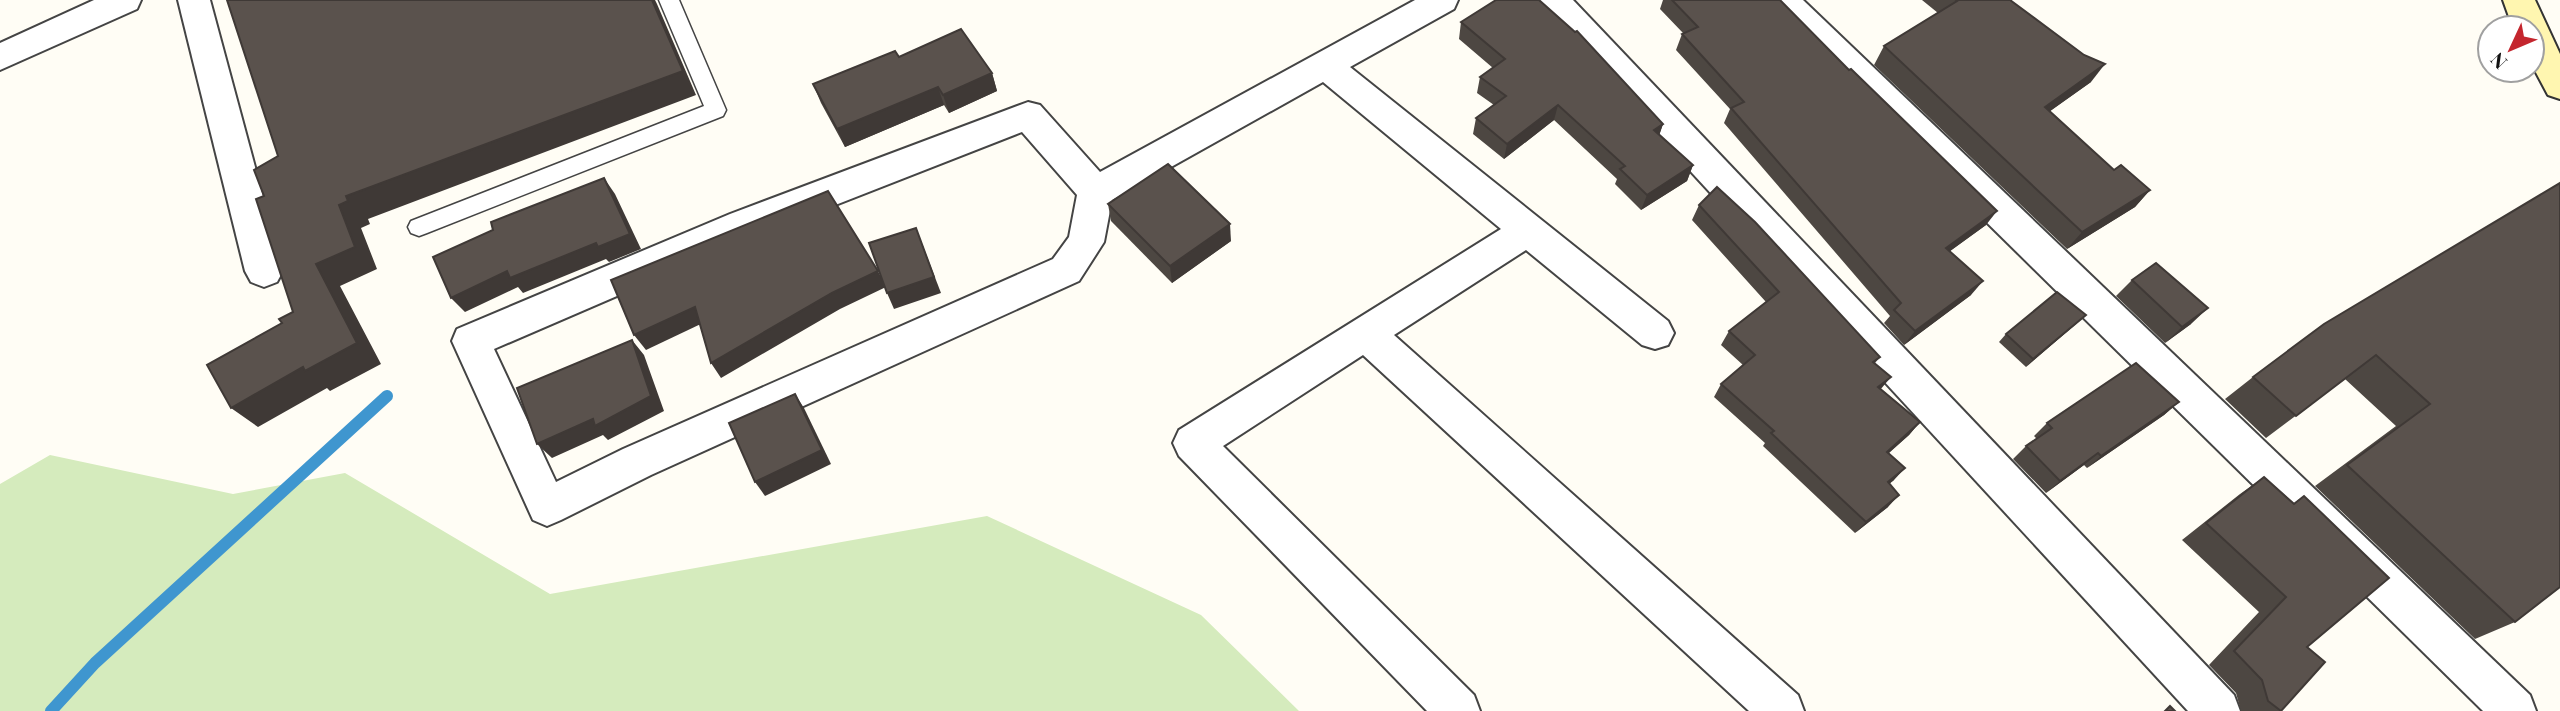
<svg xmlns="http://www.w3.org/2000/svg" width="2560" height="711" font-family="'Playfair Display',serif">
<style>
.green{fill:#d5ebbd}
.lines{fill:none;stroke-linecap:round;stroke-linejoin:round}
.stream{stroke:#3f96cf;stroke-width:12}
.lane-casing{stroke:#444;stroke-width:3}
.street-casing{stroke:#444;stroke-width:4}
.secondary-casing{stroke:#333;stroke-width:4}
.lane{fill:#fff;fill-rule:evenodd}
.street{fill:#fff;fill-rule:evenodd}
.secondary{fill:#fff6b0;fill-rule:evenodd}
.wall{fill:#4d4742}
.shaded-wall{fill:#3f3936}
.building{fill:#5a524d;stroke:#3f3936;stroke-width:2}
</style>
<rect width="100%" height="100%" fill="#fffdf5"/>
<path class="green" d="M50,455l183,39 112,-21 205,121 437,-78 214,99 98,96h-1299v-227z"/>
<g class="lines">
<path class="stream" d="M51,711l44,-48 292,-267"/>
<g class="lane-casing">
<path id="lane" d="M659,0h20l47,110 -3,6 -296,117 -8,3 -8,-3 -3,-6 3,-6 293,-115z"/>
</g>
<g class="street-casing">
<g id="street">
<path d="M94,0h47l-4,9 -137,61v-27z"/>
<path d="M178,0h32l73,271 -6,11 -13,5 -13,-5 -6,-11z"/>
<path d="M1415,0h43l-4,9 -104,58 318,254 6,12 -6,12 -13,4 -13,-4 -116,-95 -132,85 404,360 6,16h-55l-386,-356 -140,91 251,249 6,16h-53l-248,-255 -6,-13 6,-13 322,-201 -178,-147 -211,118 -8,42 -25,39 -428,194 -90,45 -14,6 -14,-6 -81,-179 5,-12 273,-115 298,-112 12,3 60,67zM1022,132l55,63 -8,42 -16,22 -430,190 -67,33 -62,-133 262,-113z"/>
<path d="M1537,0h36l661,695 6,16h-52l-647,-702z"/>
<path d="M1766,0h37l727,695 6,16h-53l-713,-702z"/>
</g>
</g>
<g class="secondary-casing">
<path id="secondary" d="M2503,0h32l25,54v45l-12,-4 -16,-30v-37h-19z"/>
</g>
<use href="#lane" class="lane"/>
<use href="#street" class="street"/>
<use href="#secondary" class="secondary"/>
</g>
<g class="wall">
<path d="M1663,0h117l206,225 -36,26 21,44 -67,50 -20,-22 6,-7 -166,-193 6,-14 -54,-59 6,-16 1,-1 -23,-24z"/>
<path d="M1922,0h88l81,82 -41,29 64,59 36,20 -15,17 -68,42 -193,-184 10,-19 54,-33z"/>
<path d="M1461,22l202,102 -4,11 34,30 -6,16 -46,29 -26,-26 2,-5 -63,-59 -50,39 -31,-25 3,-16 18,-13 -17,-12 3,-16 13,-9 -34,-29z"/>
<path d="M899,57l93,16 5,18 -48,22 -5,-8 -99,42 -24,-44 -8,-19z"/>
<path d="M2560,183l-45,439 -40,17 -160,-153 81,-60 -51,-47 -79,59 -41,-39 28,-22z"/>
<path d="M1108,204l123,37 -59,42 -61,-62z"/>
<path d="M1699,205l181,152 -5,6 6,26 39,33 -11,13 -20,18 5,27 -4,3 -2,24 -33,26 -92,-87 2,-3 -51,-46 7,-13 22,-19 -22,-20 8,-14 37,-29 -74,-82z"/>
<path d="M2132,280l59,44 -26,19 -49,-47z"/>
<path d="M2086,315l-9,8 -51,44 -27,-25 7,-8z"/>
<path d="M2179,402l-15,13 -77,53 -3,-3 -38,28 -33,-34 13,-13 11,-7 -3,-3 13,-13z"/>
<path d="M2264,477l30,26 10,-7 3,151 -26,64h-40l-5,-18 -27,-28 50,-53 -77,-72 58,-46z"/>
</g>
<g class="shaded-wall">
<path d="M652,0h3l2,4 39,91 -328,124 2,5 -9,4 16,41 -37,17 41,78 -51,27 -3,-3 -69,39 -27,-19 72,-41 13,-103 23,-59 7,-9z"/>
<path d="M2105,64l-14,18 -59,42 13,-17z"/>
<path d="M992,73l5,18 -48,22 -6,-18z"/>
<path d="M938,87l6,18 -99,42 -8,-18z"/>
<path d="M1558,105l-4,15 -50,39 3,-15z"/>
<path d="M1663,124l-5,15 -4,-9z"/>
<path d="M1693,165l-6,16 -46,29 6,-15z"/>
<path d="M604,178l11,16 26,55 -32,13 -3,-3 -83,34 -5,-6 -53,25 -14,-14 56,-27 89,-28z"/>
<path d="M2150,190l-15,17 -68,42 15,-17z"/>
<path d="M1997,211l-11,14 -51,37 11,-14z"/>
<path d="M1230,224l1,17 -59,42 -2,-17z"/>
<path d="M916,228l25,65 -47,16 -7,-16z"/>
<path d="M878,271l8,16 -46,22 -119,69 -10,-15 121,-70z"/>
<path d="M1983,281l-12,14 -67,50 11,-14z"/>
<path d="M695,307l10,15 -59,28 -12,-15z"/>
<path d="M2208,308l-17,16 -26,19 17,-16z"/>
<path d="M2086,315l-9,8 -51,44 7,-8z"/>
<path d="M632,340l12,15 20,56 -56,29 -5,-5 -51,23 -15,-14 56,-25z"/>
<path d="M1891,377l-11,13 -2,-3z"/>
<path d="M795,394l9,14 27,56 -66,32 -10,-14z"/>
<path d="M2179,402l-15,13 -77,53 14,-12z"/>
<path d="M1920,422l-11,13 -33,29 11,-12z"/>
<path d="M2098,453l-14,12 -38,28 14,-12z"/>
<path d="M1905,468l-11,12 -17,14 11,-12z"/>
<path d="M1899,495l-11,12 -33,26 11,-11z"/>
</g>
<g class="building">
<path d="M227,0h425l31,71 -337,125 2,5 -9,4 16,42 -39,17 41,79 -52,28 -2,-4 -72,41 -24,-43 75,-42 -3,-4 14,-7 -37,-113 8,-3 -10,-26 24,-14z"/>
<path d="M1496,0h43l36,32 2,-1 86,93 -9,6 39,35 -46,30 -27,-26 5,-3 -67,-61 -51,39 -31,-26 30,-22 -26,-19 25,-18 -44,-37z"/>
<path d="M1672,0h108l69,70 2,-1 146,142 -51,37 37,33 -68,50 -21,-21 7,-7 -170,-195 13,-6 -62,-68 16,-7z"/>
<path d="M1956,0h54l74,55 21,9 -60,43 69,63 7,-5 29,25 -68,42 -198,-186 73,-45z"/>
<path d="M961,29l31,44 -49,22 -5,-8 -101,42 -24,-45 82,-33 4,6z"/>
<path d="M1168,164l62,60 -60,42 -62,-62z"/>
<path d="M604,178l26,56 -32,13 -2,-4 -86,35 -3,-7 -56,27 -18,-41 60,-27 -2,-8z"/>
<path d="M2560,183v404l-45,35 -168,-157 83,-61 -54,-49 -80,61 -43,-39 71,-53z"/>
<path d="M1717,187l38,35 125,135 -7,5 18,15 -13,10 42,35 -33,30 18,16 -17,14 11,13 -33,27 -95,-89 3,-2 -53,-47 34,-29 -26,-24 50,-39 -80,-87z"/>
<path d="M828,191l50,80 -46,22 -121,70 -16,-56 -61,28 -23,-55z"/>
<path d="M916,228l18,49 -47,16 -18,-50z"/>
<path d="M2156,263l52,45 -26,19 -50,-47z"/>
<path d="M2057,292l29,23 -53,44 -27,-25z"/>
<path d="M632,340l19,56 -56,30 -2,-7 -56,25 -20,-56z"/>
<path d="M2136,363l43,39 -78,54 -3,-3 -38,28 -34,-35 26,-18 -5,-5z"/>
<path d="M795,394l27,56 -67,32 -26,-59z"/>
<path d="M2264,477l30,27 10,-8 85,82 -82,69 18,15 -44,49 -13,-10 -6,-21 -28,-29 52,-54 -80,-74z"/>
<path d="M2170,706l5,5h-10z"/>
</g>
<g transform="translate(2511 49) rotate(226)"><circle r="33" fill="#ffffff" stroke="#a0a0a0" stroke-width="2"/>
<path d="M0-5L12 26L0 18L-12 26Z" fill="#c4262e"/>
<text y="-10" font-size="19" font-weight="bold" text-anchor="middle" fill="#111111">N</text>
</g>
</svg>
